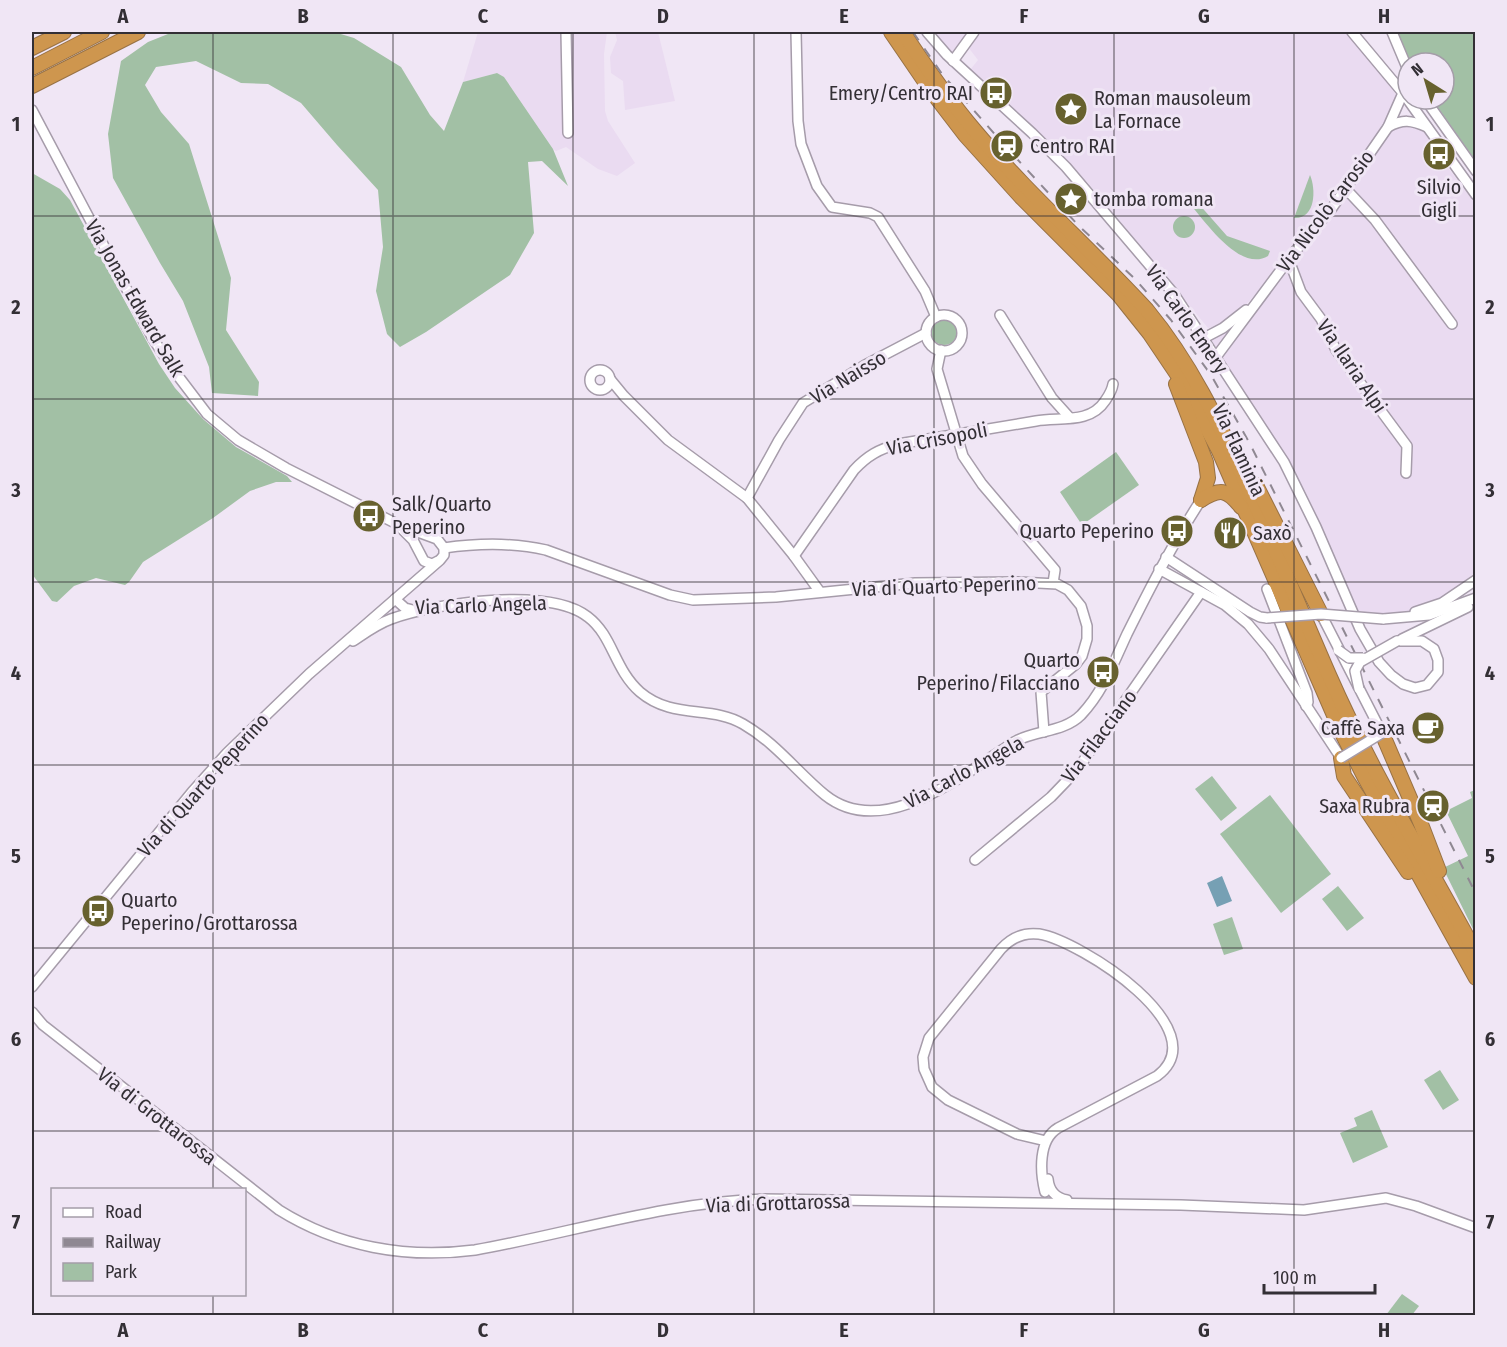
<svg xmlns="http://www.w3.org/2000/svg" width="1507" height="1347" font-family="'Fira Sans Condensed',sans-serif">
<style>
.built{fill:#eadbf1}
.green{fill:#a2c0a5}
.water{fill:#76a0b4}
.lines{fill:none;stroke-linecap:round;stroke-linejoin:round}
.minor-casing{stroke:#a69caa;stroke-width:12}
.highway-casing{stroke:#987245;stroke-width:16}
.minor{stroke:#fff;stroke-width:9}
.highway{stroke:#ce964e;stroke-width:14}
.rail{stroke:#8f8892;stroke-width:2;stroke-dasharray:10 10;stroke-linecap:butt}
.minor-bridge-casing{stroke:#a69caa;stroke-width:12;stroke-linecap:butt}
.minor-bridge{stroke:#fff;stroke-width:9}
.grid{fill:none;stroke:#332f35;stroke-width:1.5;stroke-opacity:0.55}
.labels{text-anchor:middle;stroke-width:6;stroke-linejoin:round;paint-order:stroke}
.poi-label{font-size:20px;fill:#332f35;stroke:#f0e6f5;text-anchor:start}
.street-label{font-size:20px;fill:#332f35;stroke:#f0e6f5}
.neatline{fill:none;stroke:#332f35;stroke-width:2}
.grid-label{font-size:20px;text-anchor:middle;font-weight:bold;fill:#332f35}
</style>
<rect width="100%" height="100%" fill="#f0e6f5"/>
<g class="built">
<path d="M478,32h129l-3,22 1,57 3,10 27,42 -18,13 -19,-7 -32,-22 -10,4 -3,-2 -49,-72 -7,-4 -34,9z"/>
<path d="M615,32h43l17,69 -50,9 -2,-29 -12,-8 -1,-16 7,-17z"/>
<path d="M933,32h37l-17,21 -2,1 -6,-4z"/>
<path d="M979,32h368l23,27 28,39 -34,57 -86,113 -34,39 -28,19 -8,2 -111,-135 -37,-41 -90,-82 8,-10 -10,-13z"/>
<path d="M1411,123l11,6 27,40 26,34v370l-30,24 -41,16h-46l-37,-86 -36,-74 -17,-22 -58,-93 33,-21 103,-123 46,-65z"/>
</g>
<g class="green">
<path d="M173,32h161l20,6 47,29 29,48 14,16 19,-49 34,-9 7,4 49,72 15,37 -26,-25 -14,1 6,71 -24,42 -84,57 -26,15 -13,-13 -11,-43 7,-44 -5,-57 -41,-45 -36,-42 -33,-19 -27,-1 -45,-22 -40,6 -11,18 16,27 28,32 42,134 -5,52 33,52 -1,14 -46,-3 -3,-26 -26,-66 -23,-38 -47,-85 -5,-44 13,-73 27,-19z"/>
<path d="M1398,32h77v128l-43,-61h12v-36h-34l-11,-22z"/>
<path d="M32,173l28,16 10,11 89,164 16,24 28,31 33,28 51,29 5,6h-16l-26,9 -37,27 -70,44 -14,20 -4,3 -29,-7 -22,8 -17,16 -5,-1 -20,-27z"/>
<path d="M1310,175c6,14 6,44 -16,43z"/>
<path d="M1190,194l37,42 43,15 -2,5c-28,17 -63,-35 -79,-53z"/>
<circle cx="1184" cy="227" r="11"/>
<circle cx="944" cy="332" r="13"/>
<path d="M1116,452l23,33 -57,40 -22,-33z"/>
<path d="M1212,776l25,32 -16,13 -26,-32z"/>
<path d="M1475,790v143l-32,-65 25,-12 -22,-45 26,-13 -2,-6z"/>
<path d="M1270,795l61,79 -50,39 -61,-79z"/>
<path d="M1338,886l26,32 -17,13 -25,-32z"/>
<path d="M1232,917l11,32 -19,6 -11,-31z"/>
<path d="M1440,1070l19,30 -16,10 -19,-30z"/>
<path d="M1372,1110l16,37 -35,16 -13,-30 17,-7 -3,-8z"/>
<path d="M1402,1294l17,12 -7,9h-26z"/>
</g>
<path class="water" d="M1222,876l10,25 -15,6 -10,-24z"/>
<g class="lines">
<g class="minor-casing">
<g id="minor">
<path d="M566,32l2,101"/>
<path d="M796,32l2,89 3,23 16,42 15,21 38,6 8,4 47,74 11,26"/>
<path d="M927,32l20,23 85,78 34,34 108,127 110,168 32,65 44,102 19,33 12,13 12,9 12,4 12,-3 11,-13v-12l-4,-11 -12,-8h-25"/>
<path d="M1352,32l51,61 73,102"/>
<path d="M1392,32l16,38"/>
<path d="M953,61l21,-29"/>
<path d="M1425,99l51,72"/>
<path d="M32,110l120,227 20,31 35,46 31,26 48,28 113,57 38,14 7,9v7l-4,5 -131,114 -82,79 -35,39 -160,195"/>
<path d="M1388,127c15,-8 23,-7 39,0"/>
<path d="M1345,188l30,32 77,104"/>
<path d="M1287,261l5,7 9,24 20,27 15,31 71,96 -1,27"/>
<path d="M1000,315l52,83 18,20"/>
<circle cx="944" cy="333" r="18"/>
<path d="M1204,338l19,-10 23,-18"/>
<path d="M941,350l-4,19 26,87 19,28 73,86 -2,13"/>
<path d="M1216,357l76,-102 40,-47 56,-81 15,-34"/>
<circle cx="600" cy="380" r="10"/>
<path d="M610,379l14,17 44,44 79,58 47,58 26,36"/>
<path d="M747,498l32,-58 24,-37 62,-38 61,-32"/>
<path d="M402,529l11,11 11,21 8,3 6,-3"/>
<path d="M444,548c35,-5 67,-6 102,2l124,45 23,5 83,-3 139,-14 104,-1 38,2 11,6 13,16 6,20v13l-5,17 -6,8 -35,28 3,40"/>
<path d="M794,556l60,-86c13,-14 25,-21 44,-26l138,-23c24,-4 54,3 69,-20 4,-6 7,-10 8,-17"/>
<path d="M1166,557l84,55 10,5 7,1"/>
<path d="M1159,569l66,36 23,19 21,25 72,109"/>
<path d="M1267,589l40,104 1,9 -2,4"/>
<path d="M395,599l10,9 12,3"/>
<path d="M1415,612l27,-9 34,-23"/>
<path d="M1321,614l61,119"/>
<path d="M1383,619l46,-4 47,-17"/>
<path d="M1402,639l66,-32"/>
<path d="M353,641c12,-8 24,-17 38,-22 43,-16 159,-33 197,-2 25,19 26,52 52,75 33,28 71,13 103,32 33,19 54,48 82,71 55,44 130,-14 177,-45 5,-3 9,-7 14,-9 21,-11 48,-9 65,-26 22,-23 33,-53 46,-81 23,-46 46,-91 74,-134"/>
<path d="M975,860l76,-63 26,-27 124,-178"/>
<path d="M32,1012l11,13 236,185c59,37 127,49 196,40 96,-17 191,-48 289,-51l417,6 123,5 82,-12 30,8 60,22"/>
<path d="M1048,1179c1,11 7,19 19,21"/>
<path d="M1045,1192c-5,-20 -7,-52 13,-64l99,-52c62,-46 -76,-135 -118,-142 -16,-2 -28,4 -38,15l-72,89 -6,19 1,12 8,18 16,13 69,34 29,7"/>
</g>
</g>
<g class="highway-casing">
<g id="highway">
<path d="M891,32l41,60 33,43 56,62 97,97 32,40 33,49 36,68 121,278 25,49 111,200"/>
<path d="M903,32c22,34 46,68 73,100 53,63 115,117 171,178 43,52 72,112 99,173 29,64 55,128 83,192 42,96 97,186 147,278"/>
<path d="M32,48l32,-16"/>
<path d="M32,68l70,-36"/>
<path d="M32,86l106,-54"/>
<path d="M1176,384l30,78 2,16 -7,22"/>
<path d="M1256,485l65,129"/>
<path d="M1201,500c19,-12 26,-11 40,7"/>
<path d="M1382,733l39,91 18,47"/>
<path d="M1341,758l3,18 64,96"/>
</g>
</g>
<use href="#minor" class="minor"/>
<use href="#highway" class="highway"/>
<path class="rail" d="M913,32l29,42 64,73 72,78 57,54 36,41 40,55 38,67 227,452"/>
<g class="minor-bridge-casing">
<g id="minor-bridge">
<path d="M1267,618l54,-4 62,5"/>
<path d="M1338,650l11,8h14"/>
<path d="M1359,689l-4,-18 5,-9 37,-21"/>
<path d="M1341,758l41,-25"/>
</g>
</g>
<use href="#minor-bridge" class="minor-bridge"/>
</g>
<path class="grid" d="M213,32v1158M393,32v1284M573,32v1284M754,32v1284M934,32v1284M1114,32v1284M1294,32v1284M32,216h1444M32,399h1444M32,582h1444M32,765h1444M32,948h1444M32,1131h1444M213,1294v22"/>
<defs>
<g id="bus-disc" transform="scale(1.725)"><circle r="9.5" fill="#67612e" stroke="#f0e6f5"/><path d="M-5-6H5V4H4V6H2V4H-2V6H-4V4H-5ZM-3.5-4V0h7V-4ZM-3.5 1.2v1.5H-2V1.2ZM2 1.2v1.5H3.5V1.2Z" fill="#fff"/></g>
<g id="sight-disc" transform="scale(1.725)"><circle r="9.5" fill="#67612e" stroke="#f0e6f5"/><path d="M0-6L1.8-2.2L6-1.7L2.9 1.2L3.7 5.4L0 3.3L-3.7 5.4L-2.9 1.2L-6-1.7L-1.8-2.2Z" fill="#fff"/></g>
<g id="station-disc" transform="scale(1.725)"><circle r="9.5" fill="#67612e" stroke="#f0e6f5"/><path d="M-3-6H3Q5-6 5-4V2Q5 4 3 4L4.5 6H3L1.5 4h-3L-3 6H-4.5L-3 4Q-5 4-5 2V-4Q-5-6-3-6ZM-3.5-4v3h7v-3ZM-3.5 1v1.5H-2V1ZM2 1v1.5H3.5V1Z" fill="#fff"/></g>
<g id="restaurant-disc" transform="scale(1.725)"><circle r="9.5" fill="#67612e" stroke="#f0e6f5"/><path d="M-5-6h1v4h1v-4h1v4h1v-4h1v5L-1.5 .5V6h-2V.5L-5-1ZM5-6V6H3V1.5H1.5Q1.5-4 5-6Z" fill="#fff"/></g>
<g id="cafe-disc" transform="scale(1.725)"><circle r="9.5" fill="#67612e" stroke="#f0e6f5"/><path d="M-5.5-4.5H6V0H3Q3 3.5 0 3.5H-2.5Q-5.5 3.5-5.5 0ZM3-3.2v2h1.7v-2ZM-6 4.5H4V6H-6Z" fill="#fff"/></g>
</defs>
<g fill-rule="evenodd">
<use href="#bus-disc" x="996" y="93"/>
<use href="#sight-disc" x="1071" y="109"/>
<use href="#station-disc" x="1007" y="146"/>
<use href="#bus-disc" x="1439" y="154"/>
<use href="#sight-disc" x="1071" y="199"/>
<use href="#bus-disc" x="369" y="516"/>
<use href="#bus-disc" x="1177" y="531"/>
<use href="#restaurant-disc" x="1230" y="533"/>
<use href="#bus-disc" x="1103" y="672"/>
<use href="#cafe-disc" x="1428" y="728"/>
<use href="#station-disc" x="1433" y="806"/>
<use href="#bus-disc" x="98" y="911"/>
</g>
<g class="labels">
<g class="poi-label">
<text x="973" y="100" text-anchor="end">Emery/Centro RAI</text>
<text x="1094" y="105">Roman mausoleum<tspan x="1094" dy="23">La Fornace</tspan></text>
<text x="1030" y="153">Centro RAI</text>
<text x="1439" y="194" text-anchor="middle">Silvio<tspan x="1439" dy="23">Gigli</tspan></text>
<text x="1094" y="206">tomba romana</text>
<text x="392" y="511">Salk/Quarto<tspan x="392" dy="23">Peperino</tspan></text>
<text x="1154" y="538" text-anchor="end">Quarto Peperino</text>
<text x="1253" y="540">Saxò</text>
<text x="1080" y="667" text-anchor="end">Quarto<tspan x="1080" dy="23">Peperino/Filacciano</tspan></text>
<text x="1405" y="735" text-anchor="end">Caffè Saxa</text>
<text x="1410" y="813" text-anchor="end">Saxa Rubra</text>
<text x="121" y="907">Quarto<tspan x="121" dy="23">Peperino/Grottarossa</tspan></text>
</g>
<g class="street-label">
<text transform="translate(1325 211) rotate(-53)" y="7">Via Nicolò Carosio</text>
<text transform="translate(135 298) rotate(60)" y="7">Via Jonas Edward Salk</text>
<text transform="translate(1187 319) rotate(55)" y="7">Via Carlo Emery</text>
<text transform="translate(1352 366) rotate(56)" y="7">Via Ilaria Alpi</text>
<text transform="translate(848 377) rotate(-31)" y="7">Via Naisso</text>
<text transform="translate(937 439) rotate(-11)" y="7">Via Crisopoli</text>
<text transform="translate(1239 450) rotate(65)" y="7">Via Flaminia</text>
<text transform="translate(944 586) rotate(-2)" y="7">Via di Quarto Peperino</text>
<text transform="translate(481 605) rotate(-2)" y="7">Via Carlo Angela</text>
<text transform="translate(1099 736) rotate(-53)" y="7">Via Filacciano</text>
<text transform="translate(964 772) rotate(-28)" y="7">Via Carlo Angela</text>
<text transform="translate(203 785) rotate(-48)" y="7">Via di Quarto Peperino</text>
<text transform="translate(157 1116) rotate(38)" y="7">Via di Grottarossa</text>
<text transform="translate(778 1203) rotate(-2)" y="7">Via di Grottarossa</text>
</g>
</g>
<rect width="1507" height="1347" fill="none" stroke="#f0e6f5" stroke-width="66"/>
<rect x="51" y="1188" width="195" height="108" fill="#f0e6f5" stroke="#a49da8" stroke-width="1.5"/>
<rect x="63" y="1208" width="30" height="9" fill="#ffffff" stroke="#a49da8" stroke-width="1.5"/>
<text x="105" y="1218" font-size="18" fill="#332f35">Road</text>
<rect x="63" y="1238" width="30" height="9" fill="#8f8892" stroke="#a49da8" stroke-width="1.5"/>
<text x="105" y="1248" font-size="18" fill="#332f35">Railway</text>
<rect x="63" y="1263" width="30" height="18" fill="#a2c0a5" stroke="#a49da8" stroke-width="1.5"/>
<text x="105" y="1278" font-size="18" fill="#332f35">Park</text>
<g transform="translate(1426 81) rotate(323)"><circle r="28" fill="#f0e6f5" stroke="#a49da8" stroke-width="1.5"/>
<path d="M0-4.5L10 22L0 15L-10 22Z" fill="#67612e"/>
<text y="-9" font-size="16" font-weight="bold" text-anchor="middle" fill="#332f35">N</text>
</g>
<path d="M1264 1284v9h111v-9" fill="none" stroke="#332f35" stroke-width="3"/>
<text x="1273" y="1284" font-size="18" fill="#332f35" stroke="#f0e6f5" stroke-width="4.5" paint-order="stroke">100 m</text>
<rect x="33" y="33" width="1441" height="1281" class="neatline"/>
<g class="grid-label">
<text x="123" y="23">A</text>
<text x="303" y="23">B</text>
<text x="483" y="23">C</text>
<text x="663" y="23">D</text>
<text x="844" y="23">E</text>
<text x="1024" y="23">F</text>
<text x="1204" y="23">G</text>
<text x="1384" y="23">H</text>
<text x="16" y="131">1</text>
<text x="1490" y="131">1</text>
<text x="16" y="314">2</text>
<text x="1490" y="314">2</text>
<text x="16" y="497">3</text>
<text x="1490" y="497">3</text>
<text x="16" y="680">4</text>
<text x="1490" y="680">4</text>
<text x="16" y="863">5</text>
<text x="1490" y="863">5</text>
<text x="16" y="1046">6</text>
<text x="1490" y="1046">6</text>
<text x="16" y="1229">7</text>
<text x="1490" y="1229">7</text>
<text x="123" y="1337">A</text>
<text x="303" y="1337">B</text>
<text x="483" y="1337">C</text>
<text x="663" y="1337">D</text>
<text x="844" y="1337">E</text>
<text x="1024" y="1337">F</text>
<text x="1204" y="1337">G</text>
<text x="1384" y="1337">H</text>
</g>
</svg>
